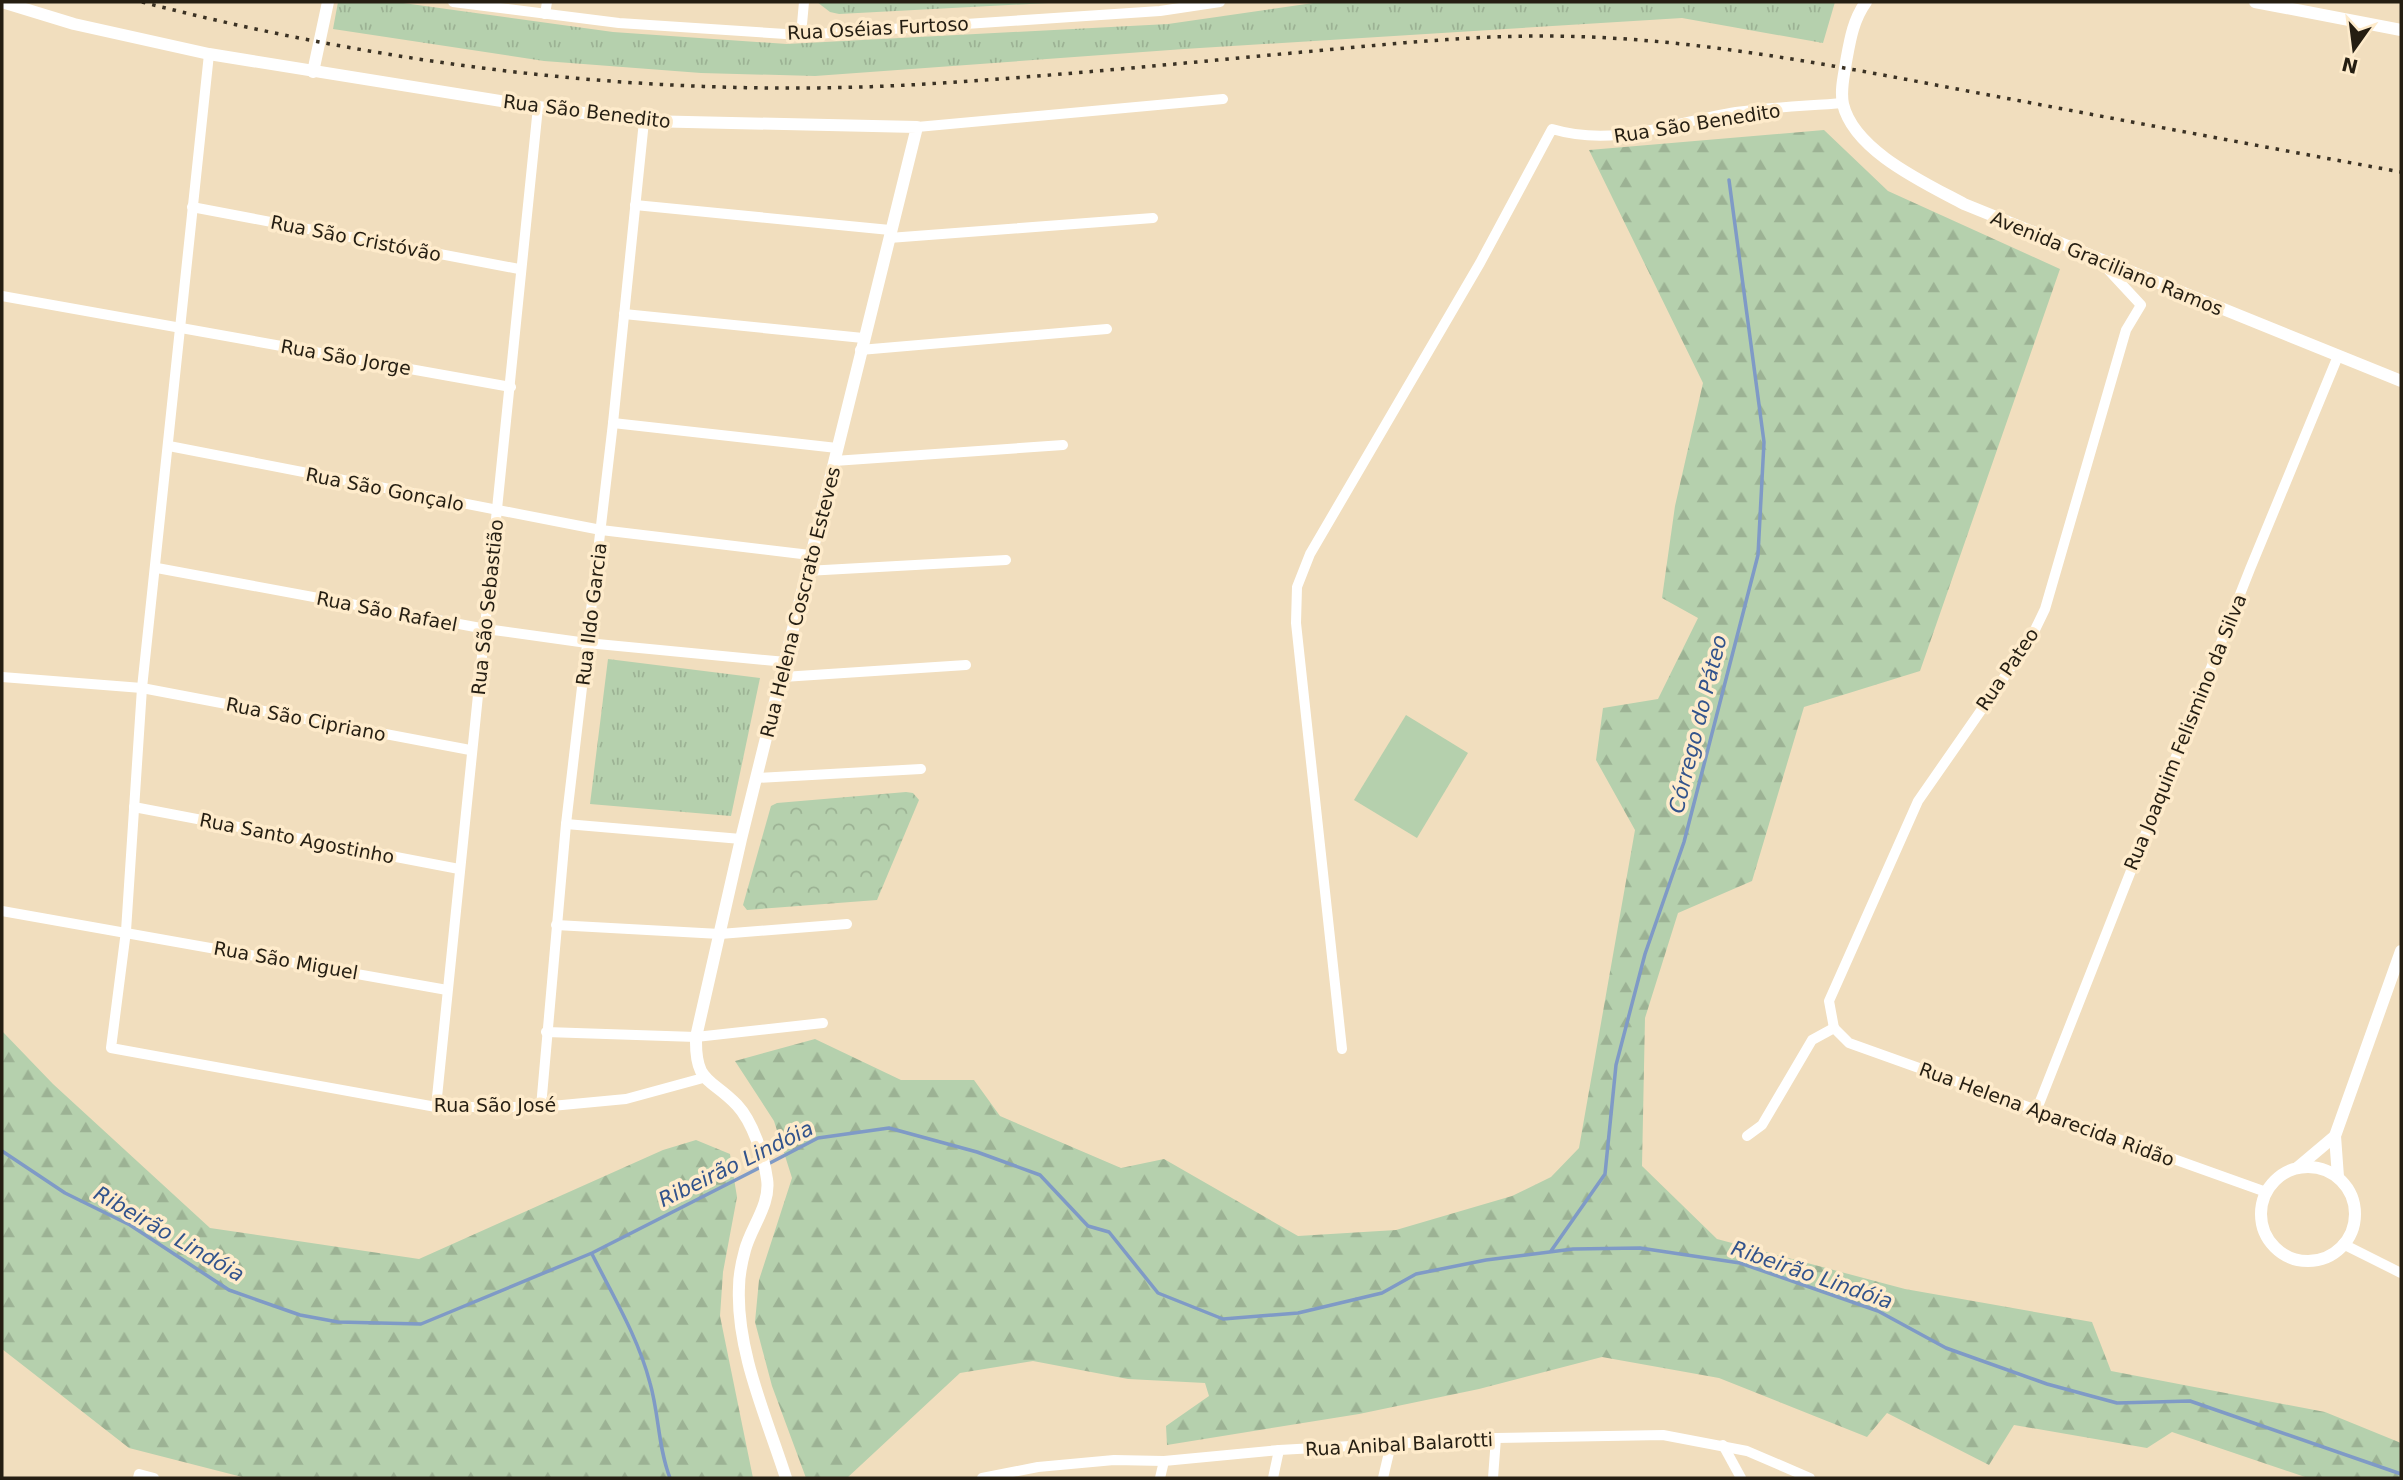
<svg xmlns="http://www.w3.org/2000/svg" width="2403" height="1480" font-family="'DejaVu Sans',sans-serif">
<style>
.grass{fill:url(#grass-tufts)}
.forest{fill:url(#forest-firs)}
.park{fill:url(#park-crowns)}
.pitch{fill:#b5d0ad}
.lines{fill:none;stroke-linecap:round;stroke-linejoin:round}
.stream{stroke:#7f9ac6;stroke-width:3.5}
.minor{stroke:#fff;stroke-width:10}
.tertiary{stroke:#fff;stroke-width:12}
.rail{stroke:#3b3224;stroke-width:3.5;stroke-dasharray:3.5 7;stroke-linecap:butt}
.labels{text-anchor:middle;stroke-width:7;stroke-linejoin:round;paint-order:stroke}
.street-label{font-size:19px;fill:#251e12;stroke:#feebcb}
.water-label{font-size:21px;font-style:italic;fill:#32538c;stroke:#feebcb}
</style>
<defs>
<pattern id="grass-tufts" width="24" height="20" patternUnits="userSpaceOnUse" patternTransform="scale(1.75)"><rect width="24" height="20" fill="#b5d0ad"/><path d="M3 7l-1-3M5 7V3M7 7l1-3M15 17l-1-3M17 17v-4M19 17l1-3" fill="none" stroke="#9cb294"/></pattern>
<pattern id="forest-firs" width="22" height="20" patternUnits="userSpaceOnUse" patternTransform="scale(1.75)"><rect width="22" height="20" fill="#b5d0ad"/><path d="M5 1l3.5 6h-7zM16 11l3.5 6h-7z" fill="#9cb294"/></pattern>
<pattern id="park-crowns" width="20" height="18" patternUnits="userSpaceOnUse" patternTransform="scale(1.75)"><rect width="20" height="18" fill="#b5d0ad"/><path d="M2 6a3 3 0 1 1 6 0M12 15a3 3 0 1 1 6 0" fill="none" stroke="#9cb294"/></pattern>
</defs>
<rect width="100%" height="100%" fill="#f1debe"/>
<g class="grass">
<path d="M338,2h58l217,30 174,12 381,-20 152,-22h515l-12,41 -141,-25 -498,31 -369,27 -114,-3 -157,-12 -211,-32z"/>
<path d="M817,2h250l-228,12 -9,-2z"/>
<path d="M608,659l152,19 -29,138 -141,-12z"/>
</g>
<g class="forest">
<path d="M1824,130l64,61 172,78 -140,402 -116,36 -52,174 -74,32 -33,105 -3,148 75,73 188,50 187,33 19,49 214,41 76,31v35h-93l-136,-46 -25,16 -133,-23 -25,40 -102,-52 -20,24 -148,-59 -117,-21 -123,32 -120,25 -192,31 -1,-19 43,-30 -4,-13 -77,-4 -95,-18 -73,12 -113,105h-41l-34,-92 -17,-64 4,-42 33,-102 -18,-57 -39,-60 80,-22 86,41h73l26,36 121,52 43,-9 134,77 98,-6 116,-34 39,-19 28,-29 56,-318 -39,-70 7,-52 55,-9 40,-81 -36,-20 13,-92 28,-123 -114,-233z"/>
<path d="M2,1031l51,53 157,144 209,31 244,-109 33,-10 34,14 7,43 -14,75 -3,44 33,162h-507l-117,-30 -127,-99z"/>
</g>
<path class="park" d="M906,792l7,1 6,7 -42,100 -130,10 -4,-5 28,-99 6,-3z"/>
<path class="pitch" d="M1406,715l62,38 -51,85 -63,-38z"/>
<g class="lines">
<g class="stream">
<path d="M2,1151l63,42 65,32 99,65 71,25 38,7 83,2 171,-71 169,-86"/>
<path d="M768,1164l50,-26 71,-10 88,24 63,23 48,51 21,6 49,61 65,26 75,-6 84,-20 34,-19 70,-14 87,-11 67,-1 100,15 138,48 68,37 101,36 70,19 73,-2 211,73"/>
<path d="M1551,1251l54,-77 11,-109 29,-111 39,-112 74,-287 6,-113 -35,-262"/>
<path d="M592,1254c21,42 46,83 58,129 9,31 8,64 20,95"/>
</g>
<g class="minor">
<path d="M453,2l166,21 182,12 359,-24 60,-9"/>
<path d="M545,14l2,-12"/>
<path d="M801,35l3,-33"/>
<path d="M209,54l-67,634 -16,243 -15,117 325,59h105l85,-8 77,-21"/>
<path d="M917,127l306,-28"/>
<path d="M635,205l255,25"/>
<path d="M192,207l327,62"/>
<path d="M889,238l264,-20"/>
<path d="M2,296l509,91"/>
<path d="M624,314l239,24"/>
<path d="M860,350l247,-21"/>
<path d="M613,423l224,25"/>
<path d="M169,446l432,84 209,25"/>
<path d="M834,461l229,-16"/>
<path d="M157,568l329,61 101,14 199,19"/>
<path d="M806,571l200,-11"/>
<path d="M2,677l140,11 328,62"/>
<path d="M783,677l183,-12"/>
<path d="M756,778l165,-9"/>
<path d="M134,807l325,62"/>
<path d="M566,824l175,15"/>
<path d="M2,911l445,79"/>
<path d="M556,925l164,9 127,-10"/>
<path d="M1834,1028l-5,-27 89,-200 112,-161 15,-31 81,-279 15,-25 -39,-42"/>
<path d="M1834,1028l15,15 417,149"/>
<path d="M546,1032l150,5 127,-14"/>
<path d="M1342,1049l-46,-426 1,-36 13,-33 170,-291 72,-134c64,19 121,-7 184,-17 35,-5 72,-6 107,-9"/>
<path d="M436,1107l102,-1000"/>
<path d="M541,1107l25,-283 47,-401 31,-302"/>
<path d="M2037,1109l213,-540 88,-213"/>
<path d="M1747,1136l15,-11 50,-85 22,-12"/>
<path d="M2343,1244l58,29"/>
<path d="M1723,1445l18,33"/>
<path d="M138,1478l1,-4 15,4"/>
<path d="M982,1478l56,-11 76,-7 50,1 115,-11 217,-12 167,-3 84,16 63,27"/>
<path d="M1160,1478l4,-17"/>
<path d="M1273,1478l6,-28"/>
<path d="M1383,1478l8,-34"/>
<path d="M1493,1478l3,-40"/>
</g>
<g class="tertiary">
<path d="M2,2l72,22 135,30 329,53 106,14 273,6 -176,712 -45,198c-1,47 14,40 41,68 16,17 27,52 30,74 4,25 -16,48 -22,71 -3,11 -6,25 -6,37 -3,64 28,131 47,191"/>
<path d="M1866,2c-13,18 -16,38 -20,60 -2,14 -6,28 -3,42 11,47 82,79 121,100l437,177"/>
<path d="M2255,2l146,28"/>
<path d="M313,72l15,-70"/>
<circle cx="2308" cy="1214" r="47"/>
<path d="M2297,1168l38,-32"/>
<path d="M2338,1177l-3,-41 66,-185"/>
</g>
<path class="rail" d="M142,2c255,66 521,98 784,82 129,-8 258,-21 388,-33 76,-7 152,-15 228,-15 146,0 288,29 431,56 143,27 286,54 428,80"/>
</g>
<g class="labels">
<g class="street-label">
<text transform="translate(878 28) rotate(-3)" y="7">Rua Oséias Furtoso</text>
<text transform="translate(587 111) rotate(7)" y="7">Rua São Benedito</text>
<text transform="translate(1697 123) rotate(-9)" y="7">Rua São Benedito</text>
<text transform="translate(356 238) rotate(11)" y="7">Rua São Cristóvão</text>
<text transform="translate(2107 263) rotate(22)" y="7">Avenida Graciliano Ramos</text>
<text transform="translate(346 357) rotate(10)" y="7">Rua São Jorge</text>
<text transform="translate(385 489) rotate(11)" y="7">Rua São Gonçalo</text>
<text transform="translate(800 602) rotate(-76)" y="7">Rua Helena Coscrato Esteves</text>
<text transform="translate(487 607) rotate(-84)" y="7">Rua São Sebastião</text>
<text transform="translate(387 611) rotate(11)" y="7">Rua São Rafael</text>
<text transform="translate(591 614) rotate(-83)" y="7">Rua Ildo Garcia</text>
<text transform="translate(2007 669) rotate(-56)" y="7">Rua Pateo</text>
<text transform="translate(306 719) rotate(11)" y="7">Rua São Cipriano</text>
<text transform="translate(2185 732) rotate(-68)" y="7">Rua Joaquim Felismino da Silva</text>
<text transform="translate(297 838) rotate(11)" y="7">Rua Santo Agostinho</text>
<text transform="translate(286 960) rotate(10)" y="7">Rua São Miguel</text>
<text x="495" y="1112">Rua São José</text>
<text transform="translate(2047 1114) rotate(20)" y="7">Rua Helena Aparecida Ridão</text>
<text transform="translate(1399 1444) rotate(-3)" y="7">Rua Anibal Balarotti</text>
</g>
<g class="water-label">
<text transform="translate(1698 724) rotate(-76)" y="7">Córrego do Páteo</text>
<text transform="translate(736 1164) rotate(-26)" y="7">Ribeirão Lindóia</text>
<text transform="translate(169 1234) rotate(30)" y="7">Ribeirão Lindóia</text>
<text transform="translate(1812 1275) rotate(19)" y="7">Ribeirão Lindóia</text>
</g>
</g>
<rect width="2403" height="1480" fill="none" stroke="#251e12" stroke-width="7"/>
<g transform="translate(2354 49) rotate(194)" stroke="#feebcb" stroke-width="5" paint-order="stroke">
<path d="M0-5L12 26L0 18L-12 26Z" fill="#251e12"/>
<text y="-10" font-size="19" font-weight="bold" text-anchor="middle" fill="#251e12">N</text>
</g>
</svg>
